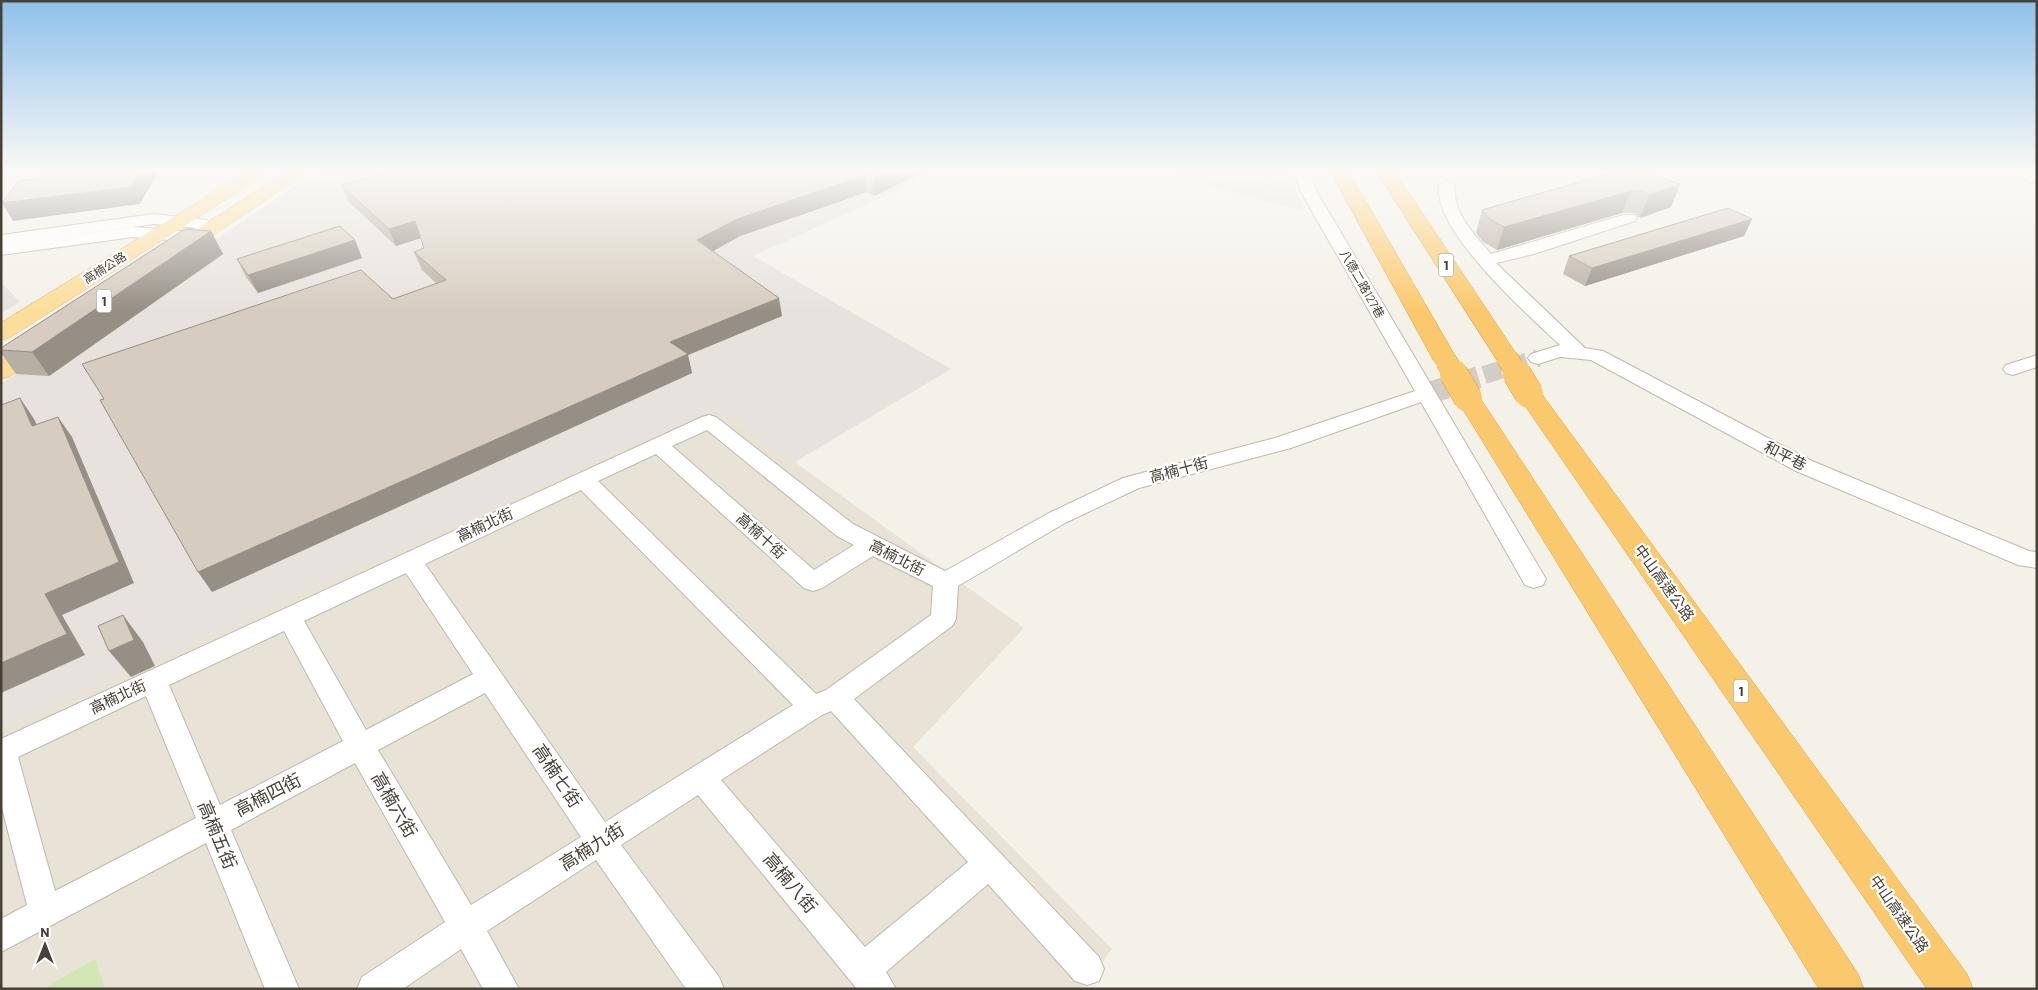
<svg xmlns="http://www.w3.org/2000/svg" width="2038" height="990" font-family="Barlow,'Noto Sans TC',sans-serif">
<style>
.residential{fill:#e8e2d7}
.industrial{fill:#e7e2de}
.green{fill:#d1e8b3}
.lines{fill:none;stroke-linecap:round;stroke-linejoin:round}
.minor-tunnel-far1{stroke:#d2cec5;stroke-width:18;stroke-dasharray:18 9;stroke-linecap:butt}
.minor-tunnel{stroke:#d2cec5;stroke-width:22;stroke-dasharray:22 11;stroke-linecap:butt}
.minor-casing{stroke:#c0b8ac;stroke-width:2}
.major-casing{stroke:#e2bb69;stroke-width:1}
.highway-casing{stroke:#db9d3c;stroke-width:1}
.minor{fill:#fff;fill-rule:evenodd}
.major{fill:#fcde9a;fill-rule:evenodd}
.highway{fill:#fbc96d;fill-rule:evenodd}
.highway-bridge-far1-casing{stroke:#db9d3c;stroke-width:22;stroke-linecap:butt}
.highway-bridge-casing{stroke:#db9d3c;stroke-width:29;stroke-linecap:butt}
.highway-bridge-far1{stroke:#fbc96d;stroke-width:21}
.highway-bridge{stroke:#fbc96d;stroke-width:28}
.wall{fill:#b8afa4}
.shaded-wall{fill:#968f86}
.building{fill:#d6ccbf;stroke:#968f86}
.labels{text-anchor:middle;stroke-width:4.5;stroke-linejoin:round;paint-order:stroke}
.far-street-label{font-size:12px;fill:#484137;stroke:#fff}
.shield{fill:#fff;stroke:#7f7a73;stroke-width:1}
.shield-label{font-size:14px;font-weight:bold;fill:#484137}
.street-label{font-size:15px;fill:#484137;stroke:#fff}
.near-street-label{font-size:18px;fill:#484137;stroke:#fff}
</style>
<rect width="100%" height="100%" fill="#f4f1e9"/>
<path class="residential" d="M714,408l81,54 229,166 -111,119 199,202 -31,40h-1080v-262z"/>
<g class="industrial">
<path d="M316,172h622l-185,84 198,113 -156,93 -81,-54 -713,319v-343z"/>
<path d="M1157,172h131l17,39z"/>
<path d="M1,282l19,20 -19,11z"/>
</g>
<path class="green" d="M95,959l10,30h-62z"/>
<g class="lines">
<path class="minor-tunnel-far1" d="M1484,375l54,-17"/>
<path class="minor-tunnel" d="M1426,394l62,-20"/>
<g class="minor-casing">
<g id="minor">
<path d="M1294,172h15l9,22 228,385 -3,6 -9,3 -9,-3 -104,-183 -130,46 -152,40 -74,35 -107,63 -2,33 -4,7 -98,73 245,258 5,12 -5,12 -12,4 -12,-4 -87,-97 -102,88 10,17h-39l-159,-194 -77,50 98,132 5,12h-38l-90,-129 -109,71 32,58h-36l-22,-40 -58,40h-46l5,-12 83,-55 -90,-159 -124,67 68,159h-34l-59,-146 -205,109v-33l26,-14 -26,-101v-65l701,-322 7,-2 7,2 137,107 92,47 104,-58 74,-35 152,-40 140,-47 -113,-197zM707,430l130,106 17,9 -40,25 -142,-124zM656,454l148,134 9,3 9,-3 51,-32 60,30 -2,29 -105,75 -10,4 -218,-213zM581,490l212,215 -188,117 -180,-258zM406,573l67,101 -107,56 -62,-109zM284,631l59,110 -123,64 -51,-120zM485,693l96,144 -110,68 -93,-155zM146,696l50,122 -141,73 -37,-134zM831,711l137,151 -103,85 -144,-167 101,-65z"/>
<path d="M1423,172h15l2,3 -8,5 -5,-2z"/>
<path d="M2008,172h22l7,3v9l-27,-9z"/>
<path d="M1447,181l8,5c-3,27 20,49 36,68l132,-39h12l2,3 -2,3 -101,33 -38,9 89,85 18,3 209,110 217,90 8,1v16l-19,-3 -222,-94 -205,-111 -31,-3 -22,7 -7,-2 -3,-4 3,-4 29,-9c-33,-31 -126,-113 -121,-159z"/>
<path d="M154,214l53,6 8,11 -2,3 -32,7 -48,-4 -132,18v-20zM154,224l43,4 -16,3 -48,-4 -126,17z"/>
<path d="M2037,355v12l-24,8 -7,-2 -3,-4 3,-4z"/>
</g>
</g>
<g class="major-casing">
<g id="major">
<path d="M247,172h22l-260,166 -8,2v-17z"/>
<path d="M286,172h22l-126,84 -7,2 -7,-2 -3,-4 3,-4z"/>
<path d="M41,338l8,2 4,5 -4,5 -40,27 -8,2v-18l32,-21z"/>
</g>
</g>
<g class="highway-casing">
<g id="highway">
<path d="M1331,172h18l109,189 -4,5 -8,2 -8,-2 -4,-5z"/>
<path d="M1377,172h18l124,186 -4,5 -8,2 -8,-2z"/>
<path d="M1529,387l9,2 429,585 6,15h-46l-410,-595 3,-5z"/>
<path d="M1468,391l9,2 3,5 378,576 6,15h-45l-363,-591 3,-5z"/>
</g>
</g>
<use href="#minor" class="minor"/>
<use href="#major" class="major"/>
<use href="#highway" class="highway"/>
<g class="highway-bridge-far1-casing">
<g id="highway-bridge-far1">
<path d="M1507,358l11,17"/>
<path d="M1446,361l9,14"/>
</g>
</g>
<g class="highway-bridge-casing">
<g id="highway-bridge">
<path d="M1454,374l14,24"/>
<path d="M1517,374l12,20"/>
</g>
</g>
<use href="#highway-bridge-far1" class="highway-bridge-far1"/>
<use href="#highway-bridge" class="highway-bridge"/>
</g>
<g class="wall">
<path d="M388,172h536l-50,24 -7,-4 -127,44 -27,15 69,65 -94,39 4,18 -480,219 181,-293 44,-15 -15,-14 -8,-18 10,-4 -3,-10 -25,8 -47,-44 -8,-17z"/>
<path d="M1680,184l-9,23 -31,11 -5,-5h-13l-125,37 -14,-8 -7,-9 6,-23z"/>
<path d="M1752,219l-8,17 -159,50 -22,-12 6,-18z"/>
<path d="M211,231l12,23 -174,122 -33,-2 -15,-21v-5z"/>
<path d="M355,240l7,18 -104,35 -12,-16 -9,-18z"/>
</g>
<g class="shaded-wall">
<path d="M139,172h19l-18,32 -127,17 -11,-18z"/>
<path d="M887,172h37l-50,24 -1,-17z"/>
<path d="M865,175l2,17 -127,44 -39,22 -4,-18 40,-21z"/>
<path d="M1680,184l-9,23 -31,11 9,-23z"/>
<path d="M1631,191l-9,22 -125,37 7,-23z"/>
<path d="M1752,219l-8,17 -159,50 7,-18z"/>
<path d="M415,221l6,17 -25,8 -7,-17z"/>
<path d="M211,231l12,23 -174,122 -17,-24z"/>
<path d="M355,240l7,18 -104,35 -10,-18z"/>
<path d="M779,298l3,18 -94,39 4,18 -480,219 -14,-20 472,-230z"/>
<path d="M20,398l14,21 13,27 -15,-20z"/>
<path d="M58,417l14,20 62,146 -72,32 23,40 -84,38v-30l44,-69z"/>
<path d="M123,615l20,27 12,24 -24,11 -22,-26z"/>
</g>
<g class="building">
<path d="M42,172h97l-8,15 -129,16 17,-22 18,-2z"/>
<path d="M388,172h499l-14,7 -8,-4 -128,44 -40,21 82,58 -109,44 18,12 -490,218 -98,-172 4,-1 -22,-35 279,-94 32,29 53,-19 -32,-28 10,-4 -9,-27 -26,8 -48,-44z"/>
<path d="M1614,172h32l34,12 -31,11 -5,-4h-13l-127,36 -14,-8 -8,-9z"/>
<path d="M1728,208l24,11 -160,49 -23,-12z"/>
<path d="M340,226l15,14 -107,35 -11,-16z"/>
<path d="M185,229l26,2 -179,121 -31,-2v-2z"/>
<path d="M20,398l12,28 26,-9 61,145 -74,32 22,40 -66,29v-258z"/>
<path d="M123,615l11,25 -25,11 -11,-25z"/>
</g>
<linearGradient id="sky" x2="0" y2="1"><stop stop-color="#8ec0eb"/><stop offset="0.55" stop-color="#faf9f5"/><stop offset="1" stop-color="#faf9f5" stop-opacity="0"/></linearGradient>
<rect width="2038" height="311" fill="url(#sky)"/>
<g class="labels">
<g class="far-street-label">
<text transform="translate(105 268) rotate(-32)" y="4">高楠公路</text>
<text transform="translate(1362 284) rotate(60)" y="4">八德二路127巷</text>
</g>
<g class="shield">
<rect x="1438.5" y="253.5" width="15" height="23" rx="4"/>
<rect x="96.5" y="289.5" width="15" height="23" rx="4"/>
<rect x="1733.5" y="679.5" width="15" height="23" rx="4"/>
</g>
<g class="shield-label">
<text x="1446" y="270">1</text>
<text x="104" y="306">1</text>
<text x="1741" y="696">1</text>
</g>
<g class="street-label">
<text transform="translate(1785 456) rotate(27)" y="5">和平巷</text>
<text transform="translate(1179 470) rotate(-15)" y="5">高楠十街</text>
<text transform="translate(485 525) rotate(-25)" y="5">高楠北街</text>
<text transform="translate(761 536) rotate(42)" y="5">高楠十街</text>
<text transform="translate(897 558) rotate(27)" y="5">高楠北街</text>
<text transform="translate(1664 583) rotate(54)" y="5">中山高速公路</text>
<text transform="translate(118 697) rotate(-25)" y="5">高楠北街</text>
<text transform="translate(1899 914) rotate(55)" y="5">中山高速公路</text>
</g>
<g class="near-street-label">
<text transform="translate(557 776) rotate(56)" y="6">高楠七街</text>
<text transform="translate(268 795) rotate(-27)" y="6">高楠四街</text>
<text transform="translate(394 805) rotate(60)" y="6">高楠六街</text>
<text transform="translate(217 835) rotate(67)" y="6">高楠五街</text>
<text transform="translate(592 847) rotate(-32)" y="6">高楠九街</text>
<text transform="translate(790 883) rotate(50)" y="6">高楠八街</text>
</g>
</g>
<rect width="2038" height="990" fill="none" stroke="#484137" stroke-width="5"/>
<g transform="translate(45 945)" stroke="#ffffff" stroke-width="4" paint-order="stroke">
<path d="M0-4L9 19L0 12L-9 19Z" fill="#484137"/>
<text y="-8" font-size="14" font-weight="bold" text-anchor="middle" fill="#484137">N</text>
</g>
</svg>
